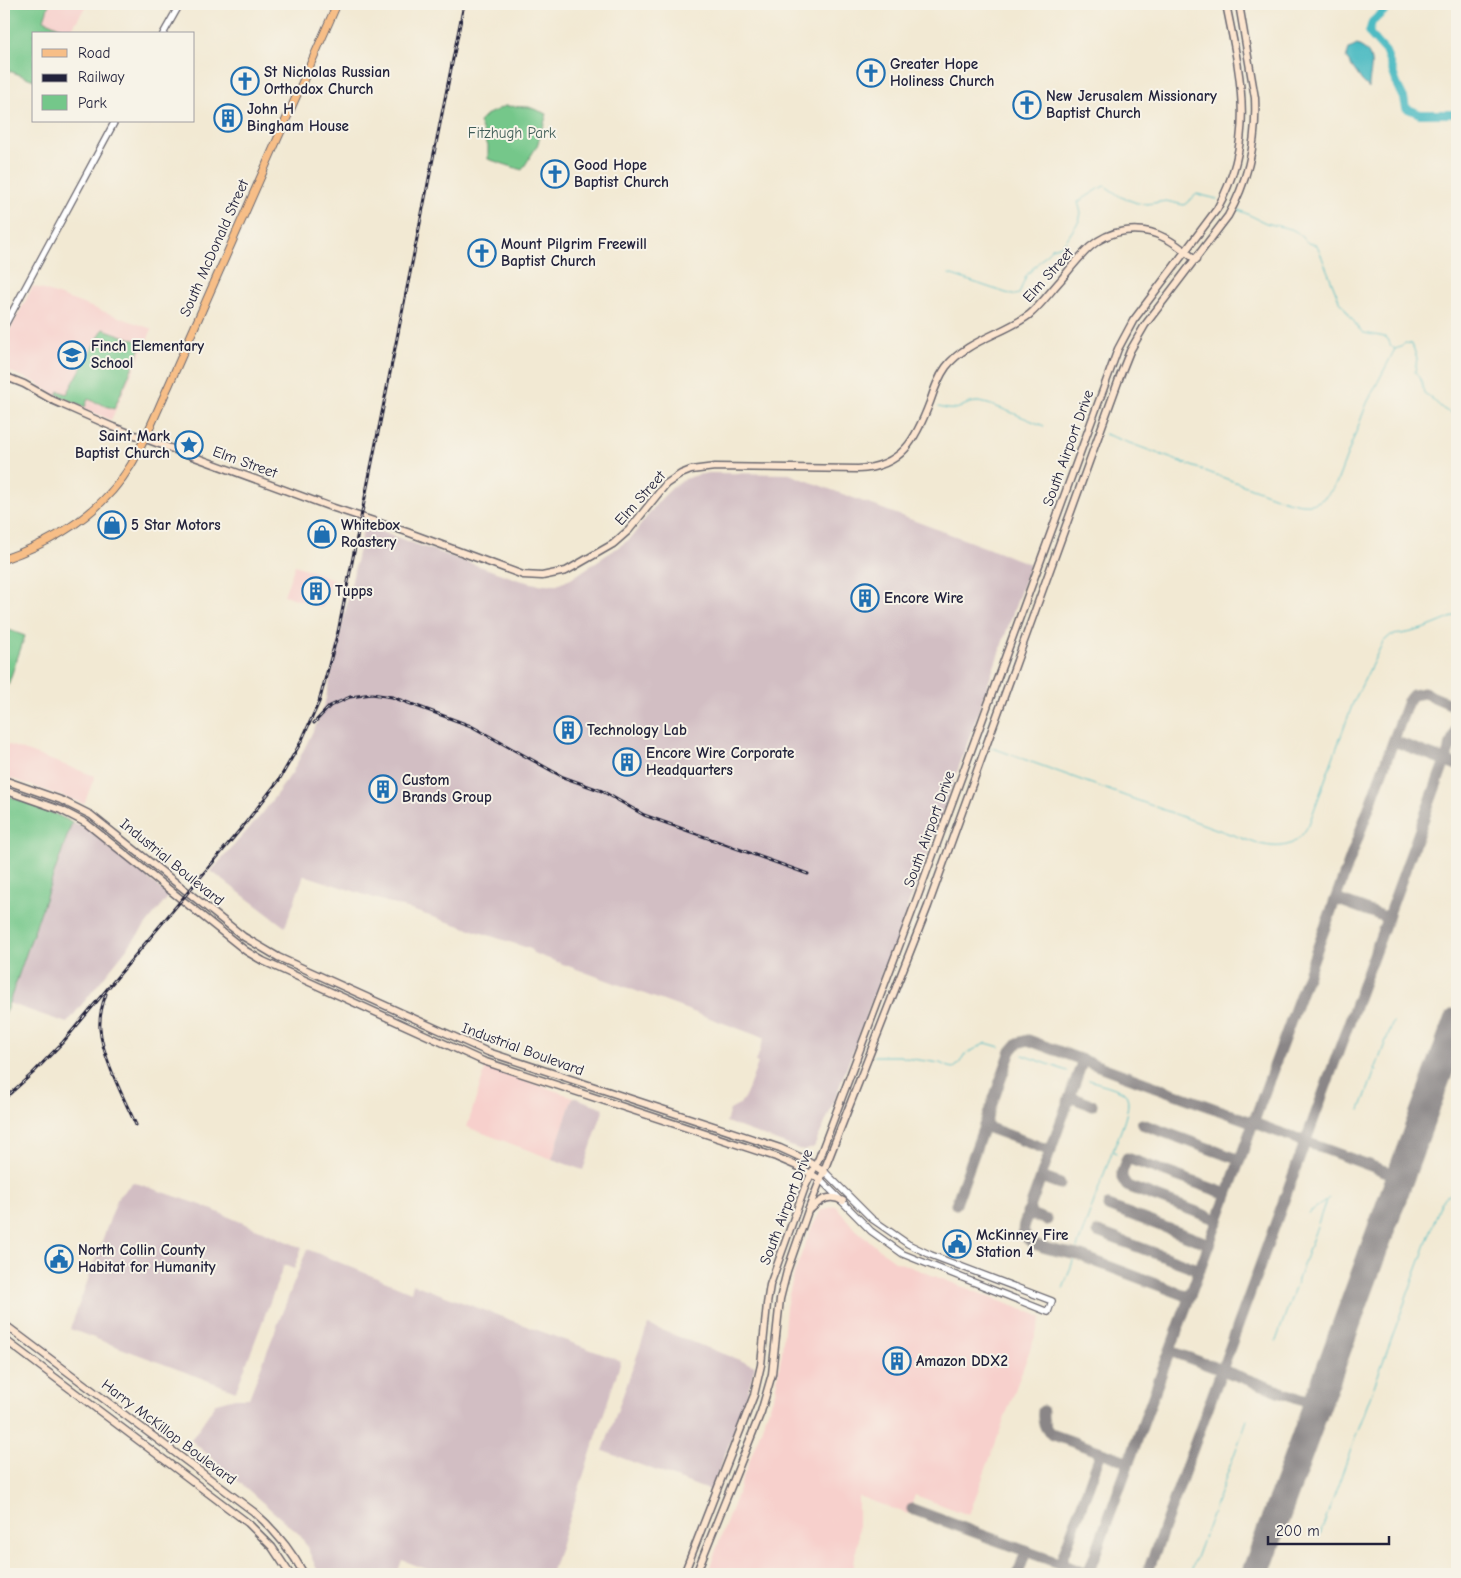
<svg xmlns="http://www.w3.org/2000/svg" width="1461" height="1578" font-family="'Comic Neue',sans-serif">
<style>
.built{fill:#f7d0cc}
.industrial{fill:#d2bec3}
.green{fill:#74c78a;stroke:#4b7462}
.water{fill:#4dbbc3;stroke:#386e7f}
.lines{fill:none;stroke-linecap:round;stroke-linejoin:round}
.stream{stroke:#4dbbc3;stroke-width:1}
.river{stroke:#4dbbc3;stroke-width:8}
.taxiway{stroke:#8a8687;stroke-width:11}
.runway{stroke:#8a8687;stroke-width:28}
.tertiary-casing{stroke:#6b6870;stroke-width:8}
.secondary-casing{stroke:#6b6870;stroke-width:9}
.primary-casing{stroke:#6b6870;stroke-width:9}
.tertiary{stroke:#fff;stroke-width:5.5}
.secondary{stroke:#fce5cf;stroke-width:6}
.primary{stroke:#f7be87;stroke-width:7}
.rail-casing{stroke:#22223b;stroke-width:3}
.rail{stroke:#f7f3e8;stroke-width:1;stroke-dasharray:4;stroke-linecap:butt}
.labels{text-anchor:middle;stroke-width:4;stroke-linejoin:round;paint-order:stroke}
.poi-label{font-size:15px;font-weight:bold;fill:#22223b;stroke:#f7f3e8;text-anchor:start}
.park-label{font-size:15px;fill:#3f5c57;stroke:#f7f3e8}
.street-label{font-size:15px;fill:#22223b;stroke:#f7f3e8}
</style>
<rect width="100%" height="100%" fill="#f7f3e8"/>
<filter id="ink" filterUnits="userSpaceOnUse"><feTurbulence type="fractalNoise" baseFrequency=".02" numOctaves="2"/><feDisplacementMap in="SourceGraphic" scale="10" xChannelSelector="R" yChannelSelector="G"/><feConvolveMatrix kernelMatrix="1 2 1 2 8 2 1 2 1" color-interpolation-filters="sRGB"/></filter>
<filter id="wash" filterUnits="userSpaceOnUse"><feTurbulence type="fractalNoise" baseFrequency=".0096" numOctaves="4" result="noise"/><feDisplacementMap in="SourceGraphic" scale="20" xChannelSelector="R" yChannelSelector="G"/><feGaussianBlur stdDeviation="1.12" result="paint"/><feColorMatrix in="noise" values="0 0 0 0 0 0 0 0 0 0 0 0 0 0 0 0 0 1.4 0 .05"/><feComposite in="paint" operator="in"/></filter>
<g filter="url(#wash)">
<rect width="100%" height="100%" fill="#f2e9d3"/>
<g class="built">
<path d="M49,4h38l-17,28 -27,-12z"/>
<path d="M33,286l119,43 -41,91 -53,-22 -23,-16 -31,-13v-28z"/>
<path d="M295,565l38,14 -11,29 -38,-13z"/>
<path d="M4,743l91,33 -11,28 -80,-28z"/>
<path d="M486,1067l87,30 -21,62 -85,-32z"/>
<path d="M836,1206l17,21 26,22 16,12 147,56 -73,198 -54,-20 -7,19 -50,-18v45l-6,33h-129l-14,-5 66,-177 7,-40 4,-45 8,-33 16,-43 11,-21z"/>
</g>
<g class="industrial">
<path d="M709,473l80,1 241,90 -64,183 -51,142 -8,18v5l-15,39 -10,20 -1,7 -52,136 -15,33 -10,4 -78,-29 4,-12 9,-5 7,-10 12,-32 -2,-1 8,-24 -231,-85 -2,-4 -227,-74 -19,52 -74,-56 51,-57 30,-41 24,-48 9,-23 39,-176 155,54 21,5 19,-1 12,-5 59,-40 28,-37 16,-16 11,-7 12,-4z"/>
<path d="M72,822l18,7 79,67 -102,127 -59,-20z"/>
<path d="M573,1097l31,11 -21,62 -31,-11z"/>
<path d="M133,1182l68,23 101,43 -8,21 -10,-4 -48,126 -166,-62 48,-132z"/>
<path d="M307,1249l104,43 2,-8 208,77 -70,213h-111l-38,-14 -5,14h-78l-12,-27 -7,-12 -109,-95 25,-37 19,-5h14z"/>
<path d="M648,1325l107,41 -11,39 -33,86 -108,-40z"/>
</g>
<g class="green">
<path d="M4,4h45l-5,16 30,14h-40v46l-30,-11z"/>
<path d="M505,106l24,1 18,7 -10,32 -15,24 -34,-11v-13l-9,-24 7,-7z"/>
<path d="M103,329l40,14 -29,66 -26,-10 -3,8 -28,-12 2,-4 8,3z"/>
<path d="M4,628l21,8 -17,49 -4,-1z"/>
<path d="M4,794l42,16 26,12 -68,195z"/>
</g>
<path class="water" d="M1357,45c23,9 11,29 12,43l-7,-7 -16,-23 3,-9z"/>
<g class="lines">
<g class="stream">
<path d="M1237,209l29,14 25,6 6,3 11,11 9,2 22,55 20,29 5,4 21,4 3,2 3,7 4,3 6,-2 4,-4 7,1 5,14 -2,14 7,10 2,11c15,8 15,19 33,21"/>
<path d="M949,274l57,19 9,2 4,-1 7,-18 26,-28 10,-3 5,-6 12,-18 2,-8 -3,-11 24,-15 3,-1 16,11 16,6 10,1 19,-3 18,4 13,-11 20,5"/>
<path d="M939,407c23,7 20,-4 38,-5 10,-1 54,19 67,24"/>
<path d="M1105,434l179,66c26,8 38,6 53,-18l30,-79 28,-54"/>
<path d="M990,747l265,96c25,6 41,6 54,-19l44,-121 30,-61 8,-7c24,-1 45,-11 66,-20"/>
<path d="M1023,1055l44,16"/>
<path d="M874,1056h27l4,2 35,5 8,4 6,1 5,-4 5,-9 22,-12 14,4"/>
<path d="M1377,1071l-2,-1 18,-48"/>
<path d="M1089,1080c11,4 24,6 34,12 14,8 -6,46 -10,59l3,2"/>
<path d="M1360,1110l15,-39"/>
<path d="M1308,1213l22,-15"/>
<path d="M1077,1248l35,-96"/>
<path d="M1063,1289l10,-28"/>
<path d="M1276,1341l50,-140"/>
<path d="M1319,1537l122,-334 5,-7 11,-5"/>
<path d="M713,1572l6,2"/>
<path d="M1190,1574l57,-154"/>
</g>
<path class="river" d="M1392,4l-20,18 -3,11 17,19 11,32 7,14 2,10 14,6h37"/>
<g class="taxiway">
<path d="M1394,741l63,24"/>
<path d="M1336,899l52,19"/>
<path d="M1083,1060l-59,164c-7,25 41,27 57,32l109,41"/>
<path d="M1070,1097l22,8"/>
<path d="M1142,1124l98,36"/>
<path d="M984,1126l67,25"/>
<path d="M1041,1177l19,7"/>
<path d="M956,1204l55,-153 7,-8 10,-3 373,137"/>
<path d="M1108,1206l101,38"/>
<path d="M1027,1213l20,7"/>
<path d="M1218,1220l-91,-34 -5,-8v-6l5,-14 100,36"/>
<path d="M1098,1232l102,38"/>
<path d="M1170,1351l147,54"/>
<path d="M1043,1411c-1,10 1,17 8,23l78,28"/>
<path d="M912,1509l176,65"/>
<path d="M1067,1567l-4,-4 -1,-4 39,-107"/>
<path d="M1018,1574l8,-23"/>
<path d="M1088,1574l320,-873 5,-6 11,-2 33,14"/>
<path d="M1147,1574l310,-846"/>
</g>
<path class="runway" d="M1255,1574l202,-552"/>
</g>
</g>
<g filter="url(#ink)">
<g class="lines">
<g class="tertiary-casing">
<g id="tertiary">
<path d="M163,34l17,-30"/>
<path d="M4,327l111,-206"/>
<path d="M821,1180l50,51 32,23 145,58 4,-11 -121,-46 -23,-11 -36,-25 -47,-47"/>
</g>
</g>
<g class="secondary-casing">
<g id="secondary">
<path d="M4,376l20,8 30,17 59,26 218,80 76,25 116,43 19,1 24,-5 47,-27 16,-14 37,-46 15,-10 10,-4 24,-3 143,2c44,-2 58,-30 72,-67 4,-12 8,-24 16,-35 20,-26 57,-33 83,-52 12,-10 21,-23 31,-34 9,-11 19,-24 30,-34 20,-18 51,-22 75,-9 11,5 21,14 31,22"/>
<path d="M4,780l57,20 30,15 153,122 34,20 210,95 292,96 22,10 23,14"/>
<path d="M4,790l57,20 25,13 160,128 17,10 220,100 293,96 23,10 22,13"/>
<path d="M811,1209c10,-10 19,-15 32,-8"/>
<path d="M4,1324l250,188c21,18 37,38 50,62"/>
<path d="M4,1339l244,184 24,24 18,27"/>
<path d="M684,1574l70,-179 7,-30 6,-61 3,-19 35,-98 14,-29 97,-257 202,-552 15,-28 84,-112c39,-70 24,-131 9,-205"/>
<path d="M696,1574l65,-162 11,-38 8,-75 7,-28 21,-60 120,-305 194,-535 8,-20 15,-26 83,-109c21,-37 29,-75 27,-118l-16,-94"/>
</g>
</g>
<g class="primary-casing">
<path id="primary" d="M4,559c52,-18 98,-46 127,-94 15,-26 26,-54 38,-80l168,-381"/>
</g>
<use href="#tertiary" class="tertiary"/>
<use href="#secondary" class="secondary"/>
<use href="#primary" class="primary"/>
<g class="rail-casing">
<g id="rail">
<path d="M314,723l16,-17 20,-9 22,-3 20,3 79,29 92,51 39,14 42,24 164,59"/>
<path d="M106,994c-4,11 -7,23 -6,35 2,27 24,70 36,96"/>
<path d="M4,1099l29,-26 30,-31 181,-217 35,-45 22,-38 18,-40 19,-70 126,-628"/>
</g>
</g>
<use href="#rail" class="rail"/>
</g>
</g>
<defs>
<g id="church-ring" transform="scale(1.4375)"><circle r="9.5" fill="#f7f3e8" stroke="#1f6fb2" stroke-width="1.5"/><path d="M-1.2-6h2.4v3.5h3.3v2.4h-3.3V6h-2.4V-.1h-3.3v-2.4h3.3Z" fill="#1f6fb2"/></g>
<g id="building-ring" transform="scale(1.4375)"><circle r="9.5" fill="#f7f3e8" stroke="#1f6fb2" stroke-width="1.5"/><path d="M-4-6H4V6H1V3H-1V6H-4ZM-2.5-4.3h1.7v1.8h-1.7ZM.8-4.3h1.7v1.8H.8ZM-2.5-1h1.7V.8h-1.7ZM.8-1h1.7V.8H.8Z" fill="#1f6fb2"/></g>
<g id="school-ring" transform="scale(1.4375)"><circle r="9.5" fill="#f7f3e8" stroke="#1f6fb2" stroke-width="1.5"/><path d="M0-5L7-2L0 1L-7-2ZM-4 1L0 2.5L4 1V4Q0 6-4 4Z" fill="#1f6fb2"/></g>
<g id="sight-ring" transform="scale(1.4375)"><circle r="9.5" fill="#f7f3e8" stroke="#1f6fb2" stroke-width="1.5"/><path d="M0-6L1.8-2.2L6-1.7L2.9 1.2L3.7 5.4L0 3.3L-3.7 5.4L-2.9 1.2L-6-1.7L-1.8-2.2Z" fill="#1f6fb2"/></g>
<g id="shop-ring" transform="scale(1.4375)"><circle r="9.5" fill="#f7f3e8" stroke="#1f6fb2" stroke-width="1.5"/><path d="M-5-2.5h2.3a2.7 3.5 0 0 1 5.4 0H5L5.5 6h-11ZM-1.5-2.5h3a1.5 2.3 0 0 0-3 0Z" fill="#1f6fb2"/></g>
<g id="civic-ring" transform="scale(1.4375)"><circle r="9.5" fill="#f7f3e8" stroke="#1f6fb2" stroke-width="1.5"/><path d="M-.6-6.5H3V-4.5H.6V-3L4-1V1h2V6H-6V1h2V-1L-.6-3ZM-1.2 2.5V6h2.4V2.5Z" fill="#1f6fb2"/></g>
</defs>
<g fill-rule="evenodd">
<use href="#church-ring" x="871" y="73"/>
<use href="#church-ring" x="245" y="81"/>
<use href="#church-ring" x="1027" y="105"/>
<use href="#building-ring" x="228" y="118"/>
<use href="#church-ring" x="555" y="174"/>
<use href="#church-ring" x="482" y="253"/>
<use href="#school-ring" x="72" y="355"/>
<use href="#sight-ring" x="189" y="445"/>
<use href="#shop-ring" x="112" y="525"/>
<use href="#shop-ring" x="322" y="534"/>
<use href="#building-ring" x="316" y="591"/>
<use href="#building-ring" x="865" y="598"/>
<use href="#building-ring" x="568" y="730"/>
<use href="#building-ring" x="627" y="762"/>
<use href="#building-ring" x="383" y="789"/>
<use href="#civic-ring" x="957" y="1244"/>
<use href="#civic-ring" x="59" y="1259"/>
<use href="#building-ring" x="897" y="1361"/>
</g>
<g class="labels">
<g class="poi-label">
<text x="890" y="69">Greater Hope<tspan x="890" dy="17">Holiness Church</tspan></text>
<text x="264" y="77">St Nicholas Russian<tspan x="264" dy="17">Orthodox Church</tspan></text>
<text x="1046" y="101">New Jerusalem Missionary<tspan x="1046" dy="17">Baptist Church</tspan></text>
<text x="247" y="114">John H<tspan x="247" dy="17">Bingham House</tspan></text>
<text x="574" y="170">Good Hope<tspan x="574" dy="17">Baptist Church</tspan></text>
<text x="501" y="249">Mount Pilgrim Freewill<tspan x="501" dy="17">Baptist Church</tspan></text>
<text x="91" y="351">Finch Elementary<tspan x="91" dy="17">School</tspan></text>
<text x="170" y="441" text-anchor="end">Saint Mark<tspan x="170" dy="17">Baptist Church</tspan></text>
<text x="131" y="530">5 Star Motors</text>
<text x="341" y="530">Whitebox<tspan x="341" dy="17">Roastery</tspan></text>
<text x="335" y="596">Tupps</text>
<text x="884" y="603">Encore Wire</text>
<text x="587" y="735">Technology Lab</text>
<text x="646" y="758">Encore Wire Corporate<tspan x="646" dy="17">Headquarters</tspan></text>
<text x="402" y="785">Custom<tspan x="402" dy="17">Brands Group</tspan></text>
<text x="976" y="1240">McKinney Fire<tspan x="976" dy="17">Station 4</tspan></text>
<text x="78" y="1255">North Collin County<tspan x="78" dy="17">Habitat for Humanity</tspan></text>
<text x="916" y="1366">Amazon DDX2</text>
</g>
<g class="park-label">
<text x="512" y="138">Fitzhugh Park</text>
</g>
<g class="street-label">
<text transform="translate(214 248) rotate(-66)" y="5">South McDonald Street</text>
<text transform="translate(1048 275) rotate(-48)" y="5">Elm Street</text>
<text transform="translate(1068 448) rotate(-70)" y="5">South Airport Drive</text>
<text transform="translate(245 462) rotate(20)" y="5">Elm Street</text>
<text transform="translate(640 498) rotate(-48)" y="5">Elm Street</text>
<text transform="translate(929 829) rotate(-70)" y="5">South Airport Drive</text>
<text transform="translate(172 862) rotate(39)" y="5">Industrial Boulevard</text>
<text transform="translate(523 1049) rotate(20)" y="5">Industrial Boulevard</text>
<text transform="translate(786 1207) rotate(-69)" y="5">South Airport Drive</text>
<text transform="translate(169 1432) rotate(37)" y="5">Harry McKillop Boulevard</text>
</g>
</g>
<rect width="1461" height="1578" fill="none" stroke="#f7f3e8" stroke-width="20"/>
<rect x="32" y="32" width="162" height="90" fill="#f7f3e8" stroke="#a29fa3"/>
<rect x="42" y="49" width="25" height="8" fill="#f7be87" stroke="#a29fa3"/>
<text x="78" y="58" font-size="15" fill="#22223b">Road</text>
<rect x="42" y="74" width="25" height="8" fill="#22223b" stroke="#a29fa3"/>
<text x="78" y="82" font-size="15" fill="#22223b">Railway</text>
<rect x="42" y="95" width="25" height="15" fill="#74c78a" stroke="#a29fa3"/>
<text x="78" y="108" font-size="15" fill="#22223b">Park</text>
<path d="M1268 1536v8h121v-8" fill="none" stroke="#22223b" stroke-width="2.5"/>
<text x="1276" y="1536" font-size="15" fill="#22223b" stroke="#f7f3e8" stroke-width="4" paint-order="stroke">200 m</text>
</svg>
